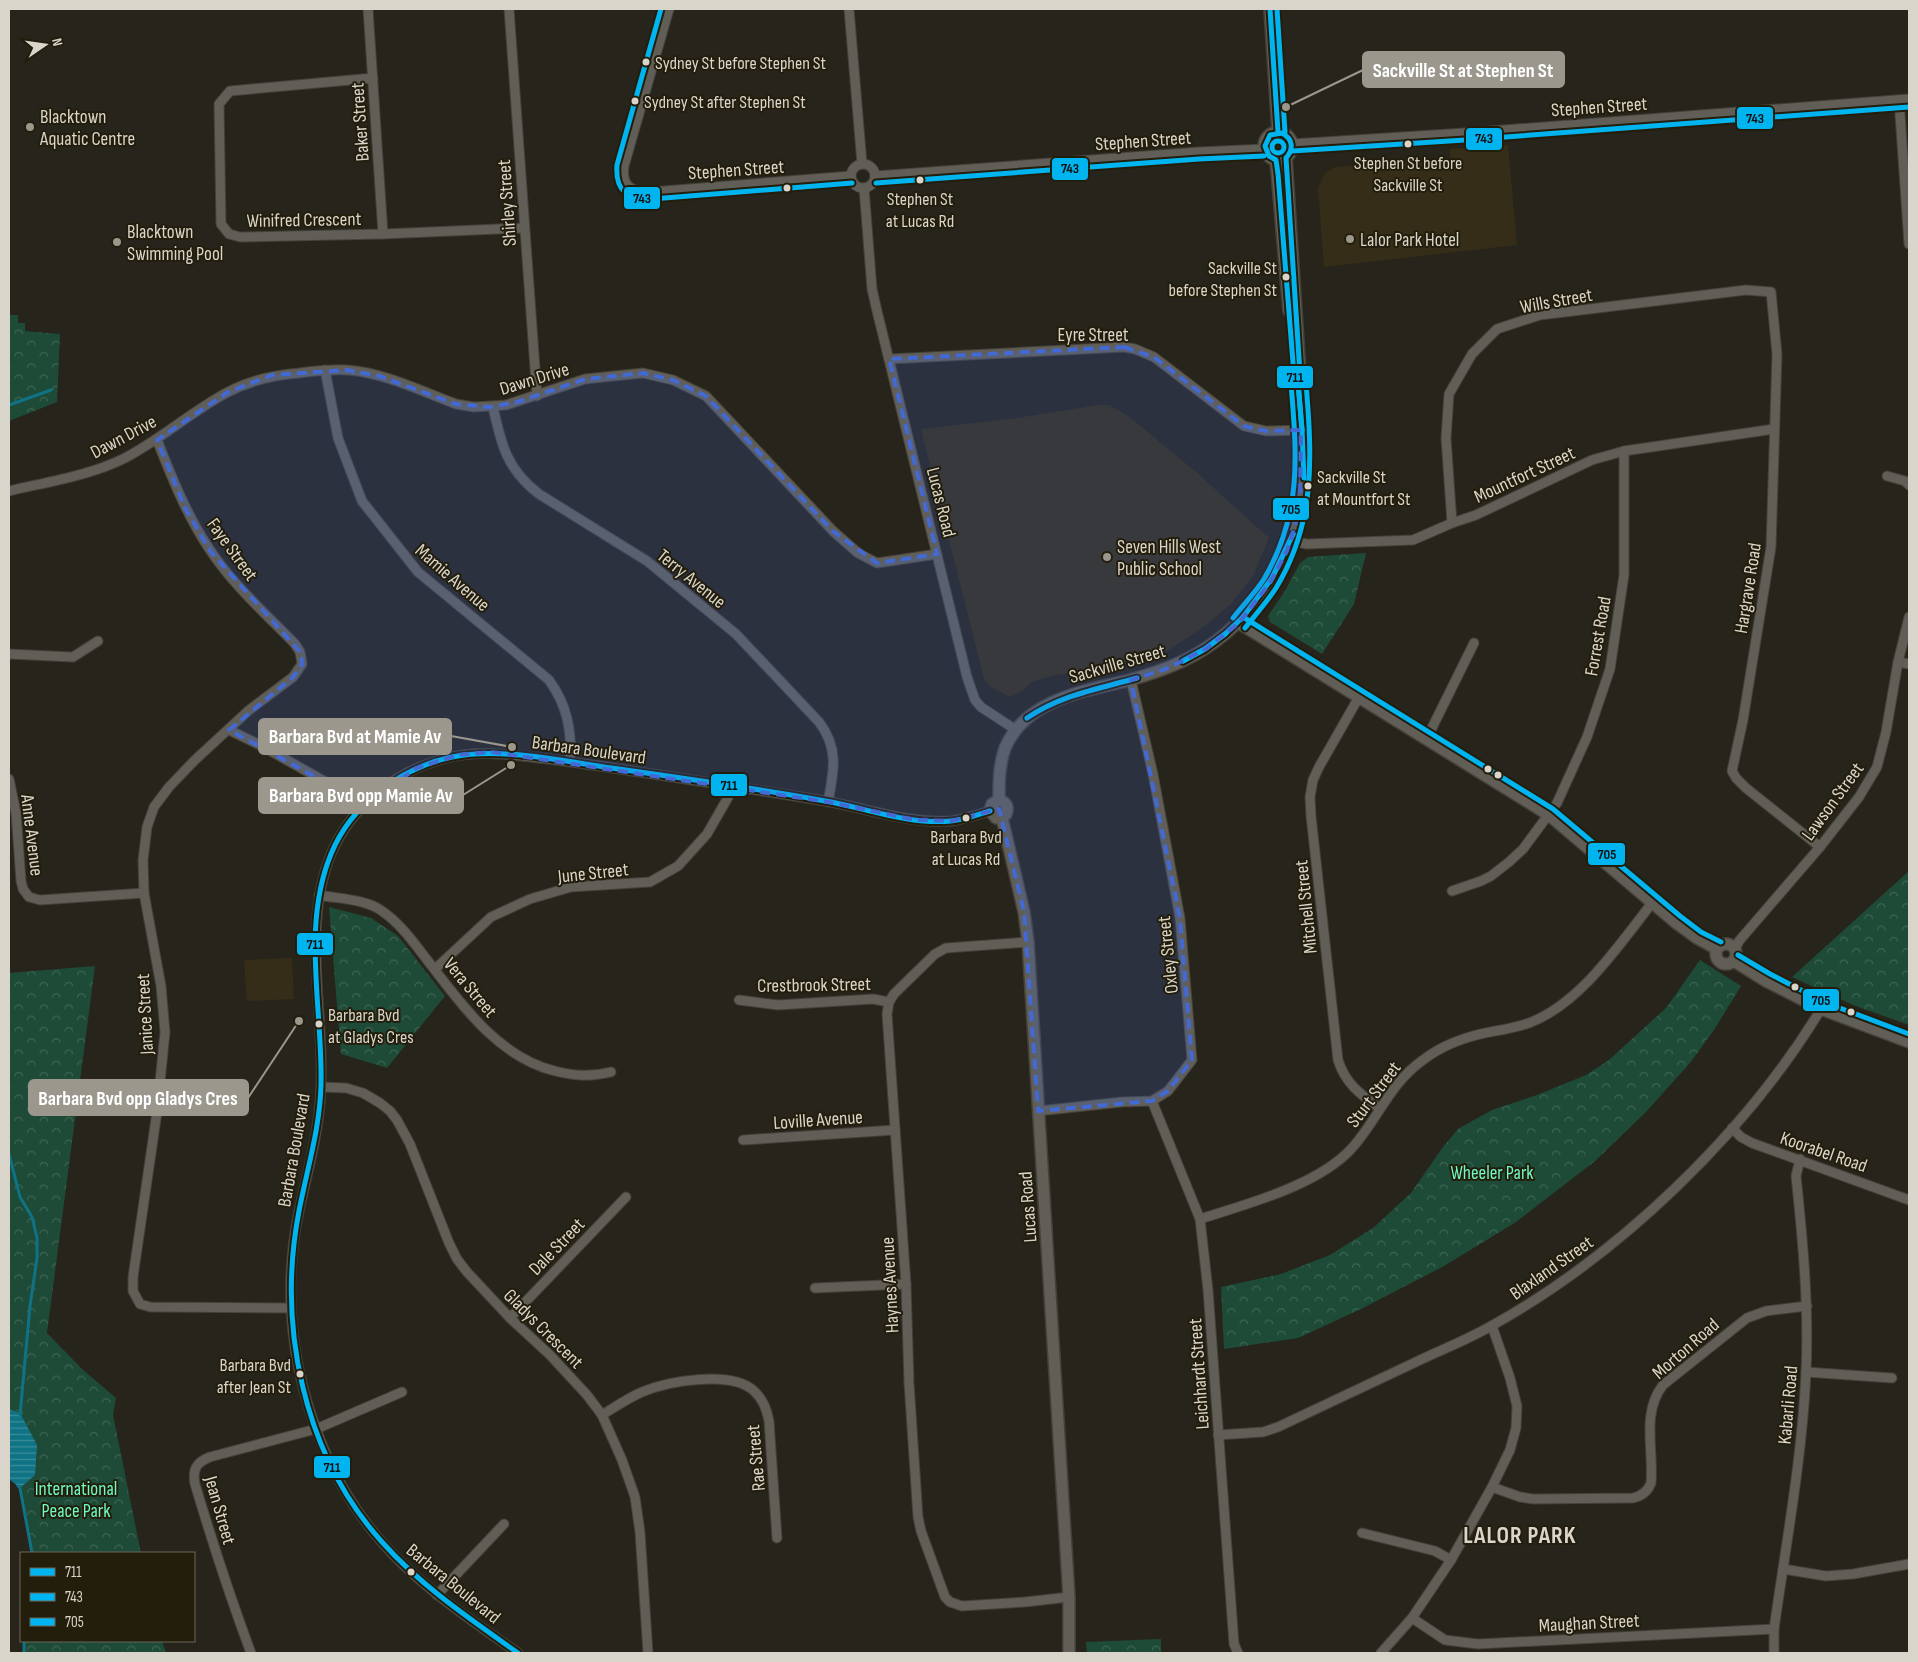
<svg xmlns="http://www.w3.org/2000/svg" width="1918" height="1662" font-family="'Sofia Sans Condensed',sans-serif">
<style>
.built{fill:#352d17}
.forest{fill:url(#forest-crowns)}
.pitch{fill:#1d4b38}
.water{fill:url(#water-rules)}
.lines{fill:none;stroke-linecap:round;stroke-linejoin:round}
.stream{stroke:#0f7385;stroke-width:3}
.minor-casing{stroke:#44413a;stroke-width:11}
.tertiary-casing{stroke:#44413a;stroke-width:14}
.minor{stroke:#605e56;stroke-width:9}
.tertiary{stroke:#605e56;stroke-width:11}
.bus-1-casing{stroke:#231d0c;stroke-width:9}
.bus-2-casing{stroke:#231d0c;stroke-width:9}
.bus-3-casing{stroke:#231d0c;stroke-width:9}
.bus-1{stroke:#00b5ef;stroke-width:5}
.bus-2{stroke:#00b5ef;stroke-width:5}
.bus-3{stroke:#00b5ef;stroke-width:5}
.marked{fill:#4369d5;fill-opacity:0.2;stroke:#4369d5;stroke-width:4;stroke-dasharray:10 6;stroke-linejoin:round}
.bus-dot{fill:#d9d5ca;stroke:#231d0c;stroke-width:2}
.poi-dot{fill:#9b978d;stroke:#231d0c;stroke-width:2}
.labels{text-anchor:middle;stroke-width:4;stroke-linejoin:round;paint-order:stroke}
.bus-label{font-size:18px;fill:#d9d5ca;stroke:#231d0c;text-anchor:start}
.street-label{font-size:19px;fill:#d9d5ca;stroke:#231d0c}
.poi-label{font-size:19px;fill:#d9d5ca;stroke:#231d0c;text-anchor:start}
.park-label{font-size:19px;fill:#6ffac2;stroke:#231d0c}
.district-label{font-size:24px;font-weight:bold;letter-spacing:1px;fill:#d9d5ca;stroke:#231d0c}
.leader{fill:none;stroke:#9b978d;stroke-width:2}
.callout-dot{fill:#9b978d;stroke:#231d0c;stroke-width:2}
.callout{fill:#9b978d;stroke:#9b978d;stroke-width:2}
.callout-label{font-size:20px;text-anchor:middle;font-weight:bold;fill:#fff}
.line-badge{stroke:#231d0c;stroke-width:2}
.pale-badge-label{font-size:14px;text-anchor:middle;font-weight:bold;fill:#111}
</style>
<defs>
<pattern id="forest-crowns" width="20" height="18" patternUnits="userSpaceOnUse" patternTransform="scale(1.25)"><rect width="20" height="18" fill="#1d4b38"/><path d="M2 6a3 3 0 1 1 6 0M12 15a3 3 0 1 1 6 0" fill="none" stroke="#3d6453"/></pattern>
<pattern id="water-rules" width="6" height="5" patternUnits="userSpaceOnUse" patternTransform="scale(1.25)"><rect width="6" height="5" fill="#0f7385"/><path d="M0 2.5h6" fill="none" stroke="#3d8c9a"/></pattern>
</defs>
<rect width="100%" height="100%" fill="#27241b"/>
<g class="built">
<path d="M1508,145l9,100 -193,22 -6,-79 6,-13 4,-4 7,-4 15,-1 100,-7v-10z"/>
<path d="M1098,405h11l19,11 67,55 74,67 -16,38 -22,28 -26,22 -41,27 -31,10 -82,13 -19,6 -10,9 -12,6 -21,-11 -5,-7 -63,-250 96,-11z"/>
<path d="M292,958l2,41 -47,2 -3,-41z"/>
</g>
<g class="forest">
<path d="M9,315h9v8h7v8l35,3 -3,68 -48,19z"/>
<path d="M1366,553l-12,51 -32,50 -52,-32 -2,-6 17,-25 15,-28 8,-6z"/>
<path d="M1909,871v154l-56,-20 -61,-28z"/>
<path d="M329,907l42,11 27,18 47,60 -58,72 -46,-14z"/>
<path d="M1700,960l41,26 -27,44 -24,33 -45,50 -50,48 -79,61 -72,44 -83,43 -63,29 -74,11 -3,-62 60,-13 49,-19 43,-27 38,-35 32,-46 15,-18 34,-19 45,-15 49,-20 23,-15 57,-52z"/>
<path d="M95,966l-48,367 36,37 33,28 -3,17 28,138h-109l-12,-65v-75l-11,-4v-436z"/>
<path d="M1161,1639v14h-74l-1,-11z"/>
<path d="M24,1641h138l4,12h-142z"/>
</g>
<path class="pitch" d="M1502,1149l14,17 -18,15 -14,-17z"/>
<path class="water" d="M9,1409l11,4 17,32 -2,30 -15,13 -11,-9z"/>
<g class="lines">
<g class="stream">
<path d="M9,405l42,-15"/>
<path d="M9,1154l11,43 12,20 5,21v20l-7,48 -10,109"/>
<path d="M18,1486l2,2 12,65"/>
<path d="M24,1653v-12"/>
</g>
<g class="minor-casing">
<g id="minor">
<path d="M368,9l15,225"/>
<path d="M509,9l28,387"/>
<path d="M669,9l-45,157c-3,21 8,26 27,26l200,-16"/>
<path d="M849,9l13,155"/>
<path d="M373,78l-143,13 -11,13 2,120 8,10 11,3 143,-3 141,-6"/>
<path d="M1899,100l10,144"/>
<path d="M1292,144l172,-11 445,-34"/>
<circle cx="863" cy="176" r="12"/>
<path d="M875,176l324,-24 65,-3"/>
<path d="M864,188l8,101 5,22 90,366 8,23 6,7 35,23"/>
<path d="M889,359l235,-12 11,2 19,8 90,69 22,5 35,-1"/>
<path d="M325,370l13,68 24,63 56,71 131,108c18,25 23,50 21,81"/>
<path d="M493,407c8,37 14,63 46,87l108,67 89,73 83,88c20,26 15,49 9,80"/>
<path d="M157,440c15,38 30,76 53,110 23,35 56,64 85,94l5,8 2,12 -9,13 -45,34 -53,49 -26,27 -15,20 -7,20 -4,33 1,33 17,93 4,46 -8,80 -24,165v14l7,13 10,3 140,1"/>
<path d="M1887,476l18,5 4,4"/>
<path d="M9,491c38,-9 80,-15 116,-33 36,-19 66,-46 101,-65 24,-13 47,-18 73,-20 16,-2 32,-4 49,-3 37,3 73,21 108,34l18,3 32,-2 79,-26 19,-2 39,-4 30,7 33,16 127,135 25,22 19,10 60,-9"/>
<path d="M1452,523l-6,-85 3,-44 23,-40 25,-25 43,-14 206,-25 25,2 6,62 -6,193 -28,173 -11,51 4,7 10,10 74,59"/>
<path d="M1291,541l16,3 106,-4 39,-17 24,-8 116,-55 32,-9 150,-22"/>
<path d="M9,654l64,3 25,-16"/>
<path d="M1898,662l11,2"/>
<path d="M1359,697l-40,70 -6,13 -3,17 1,19 27,244c7,23 22,34 41,48"/>
<path d="M229,730l31,15 105,59"/>
<path d="M1427,738l47,-95"/>
<path d="M9,779l7,34 5,68 2,8 6,8 11,3 104,-7"/>
<path d="M1452,891l29,-10 10,-5 18,-14 14,-13 34,-46 30,-66 23,-68 14,-94v-124"/>
<path d="M319,895c20,4 47,4 63,16 19,13 32,32 46,50 34,44 70,96 127,110 20,5 36,6 56,1"/>
<path d="M1028,942l-82,6 -11,6 -41,40 -5,8 -2,12 19,270 3,99 9,134 3,14 24,66 5,5 12,4 63,-4 44,-5"/>
<path d="M1735,949l4,-8 81,-94 39,-50 18,-30 9,-35 12,-70 11,-45"/>
<path d="M435,969l56,-52 39,-18 41,-12 79,-5 28,-16 29,-32 27,-47"/>
<path d="M739,1000l39,5 95,-6 16,3"/>
<path d="M321,1087l25,1 17,5 17,10 10,8 7,9 13,24 39,99 8,16 10,13 43,46 40,37 37,40 15,20 20,45 13,37 5,35 8,121"/>
<path d="M1152,1101l48,118 8,71 26,354 4,9"/>
<path d="M1038,1111l84,-9 30,-1 16,-10 24,-31 -12,-142 -27,-144 -22,-94"/>
<path d="M1732,1128l9,9 11,6 157,57"/>
<path d="M743,1140l152,-10"/>
<path d="M1200,1219c47,-15 119,-34 152,-71 26,-29 38,-65 71,-88 18,-14 39,-22 62,-27 15,-3 30,-5 44,-10 51,-19 90,-78 123,-120"/>
<path d="M815,1288l91,-4"/>
<path d="M510,1318l116,-121"/>
<path d="M1806,1372l86,6"/>
<path d="M602,1415c13,-8 26,-17 40,-23 26,-11 89,-22 112,-1 9,8 13,19 15,30l8,117"/>
<path d="M1218,1435l45,-3 15,-5c47,-22 94,-44 140,-66 25,-12 51,-22 75,-36 127,-71 252,-191 328,-316"/>
<path d="M1492,1487l28,10 13,2 100,-1c9,-2 15,-7 18,-15 3,-33 -10,-70 12,-98l84,-67 19,-7 41,-5"/>
<path d="M1362,1533l73,18 16,9"/>
<path d="M1783,1569l43,7 27,-2 56,-10"/>
<path d="M437,1595l67,-71"/>
<path d="M1412,1618l33,22 33,4 296,-15"/>
<path d="M251,1653c-21,-56 -39,-112 -56,-169 -3,-15 2,-22 15,-27l106,-28 86,-37"/>
<path d="M518,1653c-85,-59 -154,-106 -195,-206 -31,-75 -41,-155 -24,-236 9,-42 21,-82 22,-126 3,-75 -19,-160 10,-231 20,-47 63,-82 112,-95 32,-9 63,-5 96,-1 29,3 58,8 87,12 66,10 133,20 199,31 41,7 84,23 126,20 14,-2 26,-6 39,-10"/>
<path d="M1381,1653l31,-35 39,-58 41,-73 18,-37 6,-22 1,-22 -7,-28 -18,-52"/>
<path d="M1774,1653v-24c12,-85 28,-170 32,-256 3,-66 -3,-131 -10,-197l4,-17"/>
</g>
</g>
<g class="tertiary-casing">
<g id="tertiary">
<path d="M1270,9l8,123"/>
<circle cx="1278" cy="146" r="14"/>
<path d="M1276,160l13,151"/>
<path d="M1239,623l310,192 126,107 22,16 20,11"/>
<path d="M999,800c0,-17 0,-35 6,-52 21,-49 80,-57 125,-68 18,-5 36,-11 53,-19 61,-29 101,-87 117,-151 9,-41 1,-87 -2,-128l2,-8 -14,-216"/>
<path d="M999,800l-7,4 -2,7 6,7h6"/>
<path d="M999,800c7,2 10,7 7,14l-4,4"/>
<path d="M1002,818l22,94 4,30 41,655v56"/>
<circle cx="1726" cy="954" r="10"/>
<path d="M1734,961l32,20 55,28 88,33"/>
</g>
</g>
<use href="#minor" class="minor"/>
<use href="#tertiary" class="tertiary"/>
<g class="bus-1-casing">
<g id="bus-1">
<path d="M1270,9l8,123"/>
<path d="M1282,133c11,6 12,16 4,25l14,216 -2,8 -4,-7 -16,-201 -2,-14 -7,-4 -4,-10 5,-11z"/>
<path d="M1298,382l4,48"/>
<path d="M1298,382l4,48"/>
<path d="M1302,430l2,48"/>
<path d="M1272,578l21,-44"/>
<path d="M1272,578l21,-44"/>
<path d="M1225,634l18,-17 29,-39"/>
<path d="M1183,661l22,-12 20,-15"/>
<path d="M1183,661l22,-12 20,-15"/>
<path d="M1027,718c34,-23 71,-29 110,-40"/>
<path d="M518,1653c-48,-34 -97,-67 -136,-111 -79,-88 -105,-217 -83,-331 8,-42 21,-83 22,-126 2,-76 -20,-158 10,-231 20,-49 69,-86 121,-97 49,-10 109,4 159,11 71,10 143,20 214,33 41,7 84,24 126,20 13,-1 26,-6 39,-10"/>
</g>
</g>
<g class="bus-2-casing">
<g id="bus-2">
<path d="M661,9l-44,156c-2,26 10,34 35,34l200,-16"/>
<path d="M1292,151l173,-11 444,-33"/>
<path d="M876,183l323,-24 65,-3"/>
</g>
</g>
<g class="bus-3-casing">
<g id="bus-3">
<path d="M1277,9l8,123"/>
<circle cx="1278" cy="147" r="6"/>
<path d="M1243,617l310,192 127,107 21,16 20,10"/>
<path d="M1233,618c10,-13 22,-25 31,-39 38,-65 33,-123 27,-195"/>
<path d="M1245,628c10,-13 22,-26 31,-40 40,-66 36,-131 30,-205"/>
<path d="M1738,955l32,19 54,28 85,32"/>
</g>
</g>
<use href="#bus-1" class="bus-1"/>
<use href="#bus-2" class="bus-2"/>
<use href="#bus-3" class="bus-3"/>
</g>
<path class="marked" d="M1124,347l30,10 90,69 22,5 35,-1 -1,80 -13,41 -17,32 -31,40 -33,26 -40,20 -35,11 49,238 12,142 -24,31 -16,10 -114,10 -14,-199 -25,-103 -48,12 -35,-1 -88,-18 -337,-50 -33,3 -41,13 -52,36 -136,-74 64,-53 9,-13 -2,-12 -90,-101 -25,-43 -28,-68 71,-48 44,-17 75,-5 32,6 77,28 34,3 27,-5 68,-23 58,-6 30,7 33,16 127,135 44,32 60,-9 -48,-195z"/>
<g class="bus-dot">
<circle cx="646" cy="62" r="4.5"/>
<circle cx="635" cy="101" r="4.5"/>
<circle cx="1408" cy="144" r="4.5"/>
<circle cx="920" cy="180" r="4.5"/>
<circle cx="787" cy="188" r="4.5"/>
<circle cx="1286" cy="277" r="4.5"/>
<circle cx="1308" cy="486" r="4.5"/>
<circle cx="1488" cy="769" r="4.5"/>
<circle cx="1498" cy="775" r="4.5"/>
<circle cx="966" cy="818" r="4.5"/>
<circle cx="1795" cy="987" r="4.5"/>
<circle cx="1851" cy="1012" r="4.5"/>
<circle cx="319" cy="1024" r="4.5"/>
<circle cx="300" cy="1374" r="4.5"/>
<circle cx="411" cy="1572" r="4.5"/>
</g>
<g class="poi-dot">
<circle cx="30" cy="127" r="5"/>
<circle cx="1350" cy="239" r="5"/>
<circle cx="117" cy="242" r="5"/>
<circle cx="1107" cy="557" r="5"/>
</g>
<g class="labels">
<g class="bus-label">
<text x="655" y="69">Sydney St before Stephen St</text>
<text x="644" y="108">Sydney St after Stephen St</text>
<text x="1408" y="169" text-anchor="middle">Stephen St before<tspan x="1408" dy="22">Sackville St</tspan></text>
<text x="920" y="205" text-anchor="middle">Stephen St<tspan x="920" dy="22">at Lucas Rd</tspan></text>
<text x="1277" y="274" text-anchor="end">Sackville St<tspan x="1277" dy="22">before Stephen St</tspan></text>
<text x="1317" y="483">Sackville St<tspan x="1317" dy="22">at Mountfort St</tspan></text>
<text x="966" y="843" text-anchor="middle">Barbara Bvd<tspan x="966" dy="22">at Lucas Rd</tspan></text>
<text x="328" y="1021">Barbara Bvd<tspan x="328" dy="22">at Gladys Cres</tspan></text>
<text x="291" y="1371" text-anchor="end">Barbara Bvd<tspan x="291" dy="22">after Jean St</tspan></text>
</g>
<g class="street-label">
<text transform="translate(1599 106) rotate(-4)" y="7">Stephen Street</text>
<text transform="translate(359 122) rotate(-94)" y="7">Baker Street</text>
<text transform="translate(1143 140) rotate(-4)" y="7">Stephen Street</text>
<text transform="translate(736 169) rotate(-4)" y="7">Stephen Street</text>
<text transform="translate(506 203) rotate(-94)" y="7">Shirley Street</text>
<text transform="translate(304 219) rotate(-1)" y="7">Winifred Crescent</text>
<text transform="translate(1556 300) rotate(-10)" y="7">Wills Street</text>
<text x="1093" y="341">Eyre Street</text>
<text transform="translate(534 378) rotate(-17)" y="7">Dawn Drive</text>
<text transform="translate(123 436) rotate(-28)" y="7">Dawn Drive</text>
<text transform="translate(1524 474) rotate(-25)" y="7">Mountfort Street</text>
<text transform="translate(942 502) rotate(76)" y="7">Lucas Road</text>
<text transform="translate(233 549) rotate(54)" y="7">Faye Street</text>
<text transform="translate(453 577) rotate(41)" y="7">Mamie Avenue</text>
<text transform="translate(692 578) rotate(39)" y="7">Terry Avenue</text>
<text transform="translate(1747 588) rotate(-81)" y="7">Hargrave Road</text>
<text transform="translate(1597 636) rotate(-80)" y="7">Forrest Road</text>
<text transform="translate(1117 663) rotate(-16)" y="7">Sackville Street</text>
<text transform="translate(589 749) rotate(8)" y="7">Barbara Boulevard</text>
<text transform="translate(1832 801) rotate(-54)" y="7">Lawson Street</text>
<text transform="translate(33 835) rotate(83)" y="7">Anne Avenue</text>
<text transform="translate(593 872) rotate(-6)" y="7">June Street</text>
<text transform="translate(1305 907) rotate(-96)" y="7">Mitchell Street</text>
<text transform="translate(1167 955) rotate(-96)" y="7">Oxley Street</text>
<text transform="translate(814 984) rotate(-1)" y="7">Crestbrook Street</text>
<text transform="translate(471 987) rotate(50)" y="7">Vera Street</text>
<text transform="translate(144 1014) rotate(-93)" y="7">Janice Street</text>
<text transform="translate(1373 1094) rotate(-53)" y="7">Sturt Street</text>
<text transform="translate(818 1119) rotate(-4)" y="7">Loville Avenue</text>
<text transform="translate(293 1150) rotate(-80)" y="7">Barbara Boulevard</text>
<text transform="translate(1824 1151) rotate(19)" y="7">Koorabel Road</text>
<text transform="translate(1027 1207) rotate(-94)" y="7">Lucas Road</text>
<text transform="translate(556 1246) rotate(-46)" y="7">Dale Street</text>
<text transform="translate(1551 1267) rotate(-35)" y="7">Blaxland Street</text>
<text transform="translate(889 1285) rotate(-93)" y="7">Haynes Avenue</text>
<text transform="translate(544 1328) rotate(45)" y="7">Gladys Crescent</text>
<text transform="translate(1685 1348) rotate(-41)" y="7">Morton Road</text>
<text transform="translate(1198 1374) rotate(-94)" y="7">Leichhardt Street</text>
<text transform="translate(1787 1405) rotate(-85)" y="7">Kabarli Road</text>
<text transform="translate(755 1458) rotate(-95)" y="7">Rae Street</text>
<text transform="translate(221 1510) rotate(74)" y="7">Jean Street</text>
<text transform="translate(454 1583) rotate(39)" y="7">Barbara Boulevard</text>
<text transform="translate(1589 1622) rotate(-3)" y="7">Maughan Street</text>
</g>
<g class="poi-label">
<text x="40" y="123">Blacktown<tspan x="40" dy="22">Aquatic Centre</tspan></text>
<text x="127" y="238">Blacktown<tspan x="127" dy="22">Swimming Pool</tspan></text>
<text x="1360" y="246">Lalor Park Hotel</text>
<text x="1117" y="553">Seven Hills West<tspan x="1117" dy="22">Public School</tspan></text>
</g>
<g class="park-label">
<text x="1492" y="1179">Wheeler Park</text>
<text x="76" y="1495">International<tspan x="76" dy="22">Peace Park</tspan></text>
</g>
<g class="district-label">
<text x="1520" y="1543">LALOR PARK</text>
</g>
</g>
<path class="leader" d="M1286 107L1363 70M512 747L451 736M511 765L463 795M299 1021L248 1098"/>
<g class="callout-dot">
<circle cx="1286" cy="107" r="5"/>
<circle cx="512" cy="747" r="5"/>
<circle cx="511" cy="765" r="5"/>
<circle cx="299" cy="1021" r="5"/>
</g>
<g class="callout">
<rect x="1363" y="52" width="201" height="35" rx="5"/>
<rect x="259" y="719" width="192" height="35" rx="5"/>
<rect x="259" y="778" width="204" height="35" rx="5"/>
<rect x="29" y="1080" width="219" height="35" rx="5"/>
</g>
<g class="callout-label">
<text x="1463" y="77">Sackville St at Stephen St</text>
<text x="355" y="743">Barbara Bvd at Mamie Av</text>
<text x="361" y="802">Barbara Bvd opp Mamie Av</text>
<text x="138" y="1105">Barbara Bvd opp Gladys Cres</text>
</g>
<g class="line-badge">
<rect x="1736" y="106" width="38" height="24" rx="5" fill="#00b5ef"/>
<rect x="1465" y="127" width="38" height="24" rx="5" fill="#00b5ef"/>
<rect x="1051" y="157" width="38" height="24" rx="5" fill="#00b5ef"/>
<rect x="623" y="186" width="38" height="24" rx="5" fill="#00b5ef"/>
<rect x="1276" y="365" width="38" height="24" rx="5" fill="#00b5ef"/>
<rect x="1272" y="497" width="38" height="24" rx="5" fill="#00b5ef"/>
<rect x="710" y="773" width="38" height="24" rx="5" fill="#00b5ef"/>
<rect x="1587" y="842" width="39" height="24" rx="5" fill="#00b5ef"/>
<rect x="296" y="932" width="38" height="24" rx="5" fill="#00b5ef"/>
<rect x="1802" y="988" width="38" height="24" rx="5" fill="#00b5ef"/>
<rect x="313" y="1455" width="38" height="24" rx="5" fill="#00b5ef"/>
</g>
<g class="pale-badge-label">
<text x="1755" y="123">743</text>
<text x="1484" y="143">743</text>
<text x="1070" y="173">743</text>
<text x="642" y="203">743</text>
<text x="1295" y="382">711</text>
<text x="1291" y="514">705</text>
<text x="729" y="790">711</text>
<text x="1607" y="859">705</text>
<text x="315" y="949">711</text>
<text x="1821" y="1005">705</text>
<text x="332" y="1472">711</text>
</g>
<rect width="1918" height="1662" fill="none" stroke="#d9d5ca" stroke-width="20"/>
<rect x="20" y="1552" width="175" height="90" fill="#231d0c" stroke="#6c6758"/>
<rect x="30" y="1568" width="25" height="8" fill="#00b5ef" stroke="#6c6758"/>
<text x="65" y="1577" font-size="15" fill="#d9d5ca">711</text>
<rect x="30" y="1593" width="25" height="8" fill="#00b5ef" stroke="#6c6758"/>
<text x="65" y="1602" font-size="15" fill="#d9d5ca">743</text>
<rect x="30" y="1618" width="25" height="8" fill="#00b5ef" stroke="#6c6758"/>
<text x="65" y="1627" font-size="15" fill="#d9d5ca">705</text>
<g transform="translate(45 45) rotate(77)" stroke="#231d0c" stroke-width="4" paint-order="stroke">
<path d="M0-4L9 19L0 12L-9 19Z" fill="#d9d5ca"/>
<text y="-8" font-size="14" font-weight="bold" text-anchor="middle" fill="#d9d5ca">N</text>
</g>
</svg>
